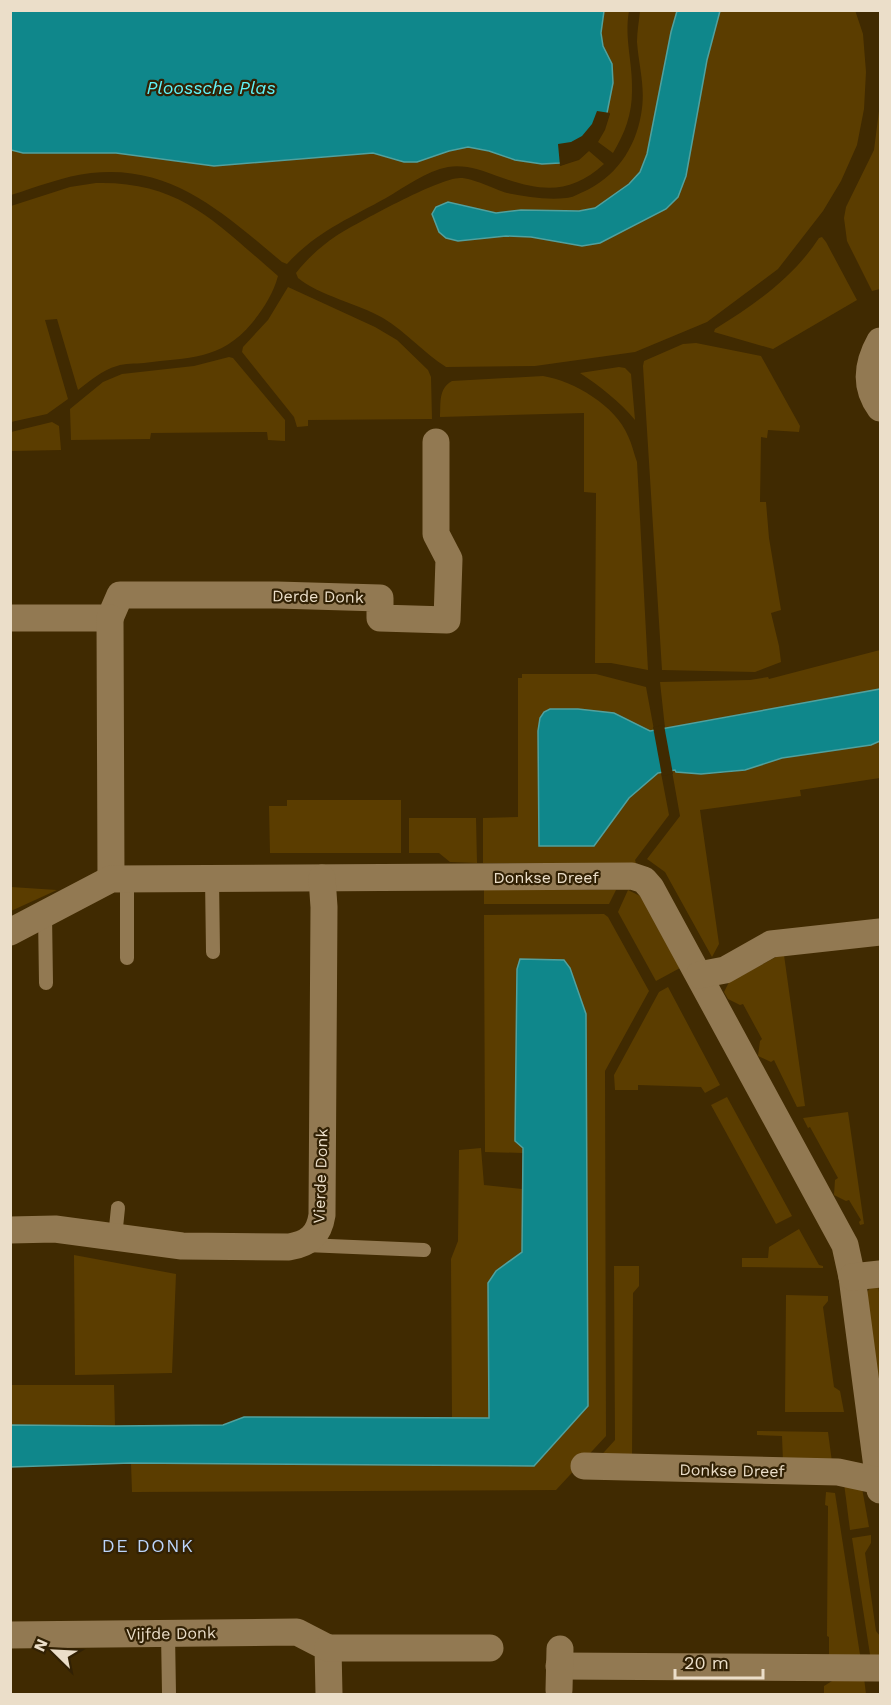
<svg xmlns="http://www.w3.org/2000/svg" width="891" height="1705" font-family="'Work Sans',sans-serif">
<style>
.green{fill:#5b3d00}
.water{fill:#0f878b;stroke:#51a19e;stroke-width:1.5}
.pier{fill:#402a01}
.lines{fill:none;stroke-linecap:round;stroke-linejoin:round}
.service{stroke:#927952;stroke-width:14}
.minor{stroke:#927952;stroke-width:27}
.labels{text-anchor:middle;stroke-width:4.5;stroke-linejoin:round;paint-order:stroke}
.street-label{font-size:16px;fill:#ebdec9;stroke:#322104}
.water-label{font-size:18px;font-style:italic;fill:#60f3f8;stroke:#322104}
.neighbourhood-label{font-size:18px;letter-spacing:1.5px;fill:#bcd5fb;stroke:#322104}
</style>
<rect width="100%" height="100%" fill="#402a01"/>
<g class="green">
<path d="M855,10l8,24 3,38 -2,37 -7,36 -16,36 -18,30 -45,58 -71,53 -72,30 -100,14 -89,1c-22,-14 -40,-35 -63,-49 -24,-14 -65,-23 -85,-40l-2,-5c11,-14 25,-27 40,-37 21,-13 103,-58 124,-58 13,0 34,11 47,15 19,4 40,7 59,5 6,0 12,-4 17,-6 32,-14 52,-43 58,-77 5,-27 -2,-47 -4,-73 0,-10 2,-21 3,-31h37l-6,21 -24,122 -7,18 -11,12 -34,24 -16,3 -58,-1 -25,3 -31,-7 -7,35 48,-5 25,1 147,-40 8,-21 21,-116 13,-49z"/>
<path d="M604,11h25c-5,27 4,52 3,80 0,23 -7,42 -19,62l-15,-11 7,-12 5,-16 -3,-1 6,-30 -1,-19 -9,-18 -2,-13z"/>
<path d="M880,103v186l-8,2 -25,-50 -3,-23 2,-11 28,-57z"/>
<path d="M468,147c32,5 58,18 92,16v3l19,-6 10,-9 15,13c-35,32 -65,27 -107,12 -15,-6 -33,-12 -49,-9 -22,4 -43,20 -62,31 -36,20 -70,34 -99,66l-5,-2c-58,-48 -109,-98 -191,-89 -27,3 -54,14 -80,22v-45l12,3h93l98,13 159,-13 31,9h13l32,-11z"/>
<path d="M96,183c86,-2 121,41 182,93 -5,18 -14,32 -26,47 -32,38 -63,34 -108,40 -9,1 -19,0 -27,3 -15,4 -27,15 -39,24l-21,-71 -12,1 23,79 -21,15 -36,8v-216l59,-19z"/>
<path d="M822,237l4,5 31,58 -84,49 -59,-17 1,-3c40,-25 78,-51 104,-91z"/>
<path d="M288,287l87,40 22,13 31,30 3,7 1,42 -124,1v6l-11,1 -3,-10 -52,-65 1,-5 25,-27z"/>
<path d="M696,343l65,13 39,70 -1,6 -31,-2 -1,8 -6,-1 -1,65h6l3,36 12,72 -10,3 8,33 2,16 -26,10 -93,-2 -19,-304 1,-5 39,-17z"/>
<path d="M229,357l4,1 52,62v21l-17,-1 -1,-8 -116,1 -1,6 -79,1 -1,-31 33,-27 19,-8 72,-8z"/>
<path d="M619,367l6,1 6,6 4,46c-16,-19 -34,-33 -55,-47z"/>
<path d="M543,376c31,5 73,30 85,60 4,8 6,18 9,26l11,208 -37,-7h-16l1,-170 -12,-1v-79l-144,4c1,-14 -2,-28 12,-36z"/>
<path d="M52,422l7,4 2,24 -50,1v-19z"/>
<path d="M880,650v39l-215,39 -5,-46 90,-2 18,-3 1,2z"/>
<path d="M522,674h74l50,13 8,43 -4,1 -36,-18 -36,-4 16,136 35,-47 28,-25h4l8,42 -34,45 1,3h-153v-45l35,-1v-139h4z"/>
<path d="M880,741v37l-80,12 1,6 -101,14 19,134 -7,13 -47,-85 -18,-13 33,-43 -8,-45 29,3 23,-1 21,-3 37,-12 89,-13z"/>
<path d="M287,800h114v53h-131l-1,-47h18z"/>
<path d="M409,818h67l1,45 -27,-1 -11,-9h-30z"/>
<path d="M10,887h1l46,3 -46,21z"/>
<path d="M484,890h132l-7,14h-125z"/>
<path d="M628,890l12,6 5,8 35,64 -24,13 -38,-69z"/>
<path d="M604,914l4,3 41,74 -44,80 1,365 -50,54 -424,2 -1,-29 403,3 54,-60 -2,-392 -63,134v5l-38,-1 -1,-237z"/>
<path d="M784,955l21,151 -8,1 -23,-47 -3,2 -13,-6 2,-15 2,-2 -19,-35 -3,1 -12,-6 -4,-7 5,-10 47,-25z"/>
<path d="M668,987l52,98 -15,8 -4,-6 -63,-2v5h-23l-1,-15 45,-83z"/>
<path d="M727,1097l65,119 -16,8 -65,-119z"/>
<path d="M848,1112l16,112 -4,1 -1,-3 2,-2 -12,-20 -3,1 -12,-6 1,-15 3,-2 -28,-51 -2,1 -5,-10z"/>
<path d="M481,1148l3,37 38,4v63l-26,19 -8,12 2,135h-38l-1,-159 7,-18 1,-91z"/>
<path d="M799,1229l20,36 4,1v2l-81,-1v-9h26l1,-11z"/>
<path d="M74,1255l102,19 -4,99 -97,2z"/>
<path d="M614,1266h25v20l-6,7 -1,168h-36l19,-21z"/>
<path d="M878,1284l2,16v106l-13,-114 3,-4z"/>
<path d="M786,1295l42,1v5l-5,6 11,80 6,4 4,21h-59z"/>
<path d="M11,1385h103l1,41 -104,-1z"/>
<path d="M757,1431l71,1 4,30h-49l-1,-26 -25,-1z"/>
<path d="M844,1483l18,5 7,39 -19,3z"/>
<path d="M826,1492l9,1 26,168h-32v-24l-2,-1 1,-130 -3,-1z"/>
<path d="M871,1535v8l-6,10 11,78 4,5v24l-9,1 -19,-123z"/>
<path d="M837,1678h27l2,16h-42v-8z"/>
</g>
<g class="water">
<path d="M11,11h593l-3,22 2,13 9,18 1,19 -6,30 -47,50 -18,1 -27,-4 -26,-9 -21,-4 -19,4 -32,11h-13l-31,-9 -159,13 -98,-13h-93l-12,-3z"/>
<path d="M677,11h43l-13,49 -21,116 -8,21 -12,12 -66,34 -18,3 -51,-9 -25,-1 -48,5 -12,-3 -7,-6 -7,-18 4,-7 12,-5 48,11 25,-3 58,1 16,-3 34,-24 11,-12 7,-18 24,-122z"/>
<path d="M880,689v52l-9,4 -89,13 -37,12 -44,4 -25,-2 -1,-2 -17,3 -29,25 -35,48h-55l-1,-115 2,-13 4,-6 6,-3h28l36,4 36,18z"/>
<path d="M520,959l44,1 6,8 16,46 2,392 -54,60 -403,-3 -120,4v-42l104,1 108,-1 21,-8 245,1 -1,-135 8,-12 26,-19 1,-104 -8,-7 2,-172z"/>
</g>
<g class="pier">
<path d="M597,111l13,2 -6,17 -9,15 -16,14 -19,7 -2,-22 13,-2 11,-6 10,-12z"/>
<path d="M664,725l9,49 -11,2 -9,-49z"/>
</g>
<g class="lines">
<g class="service">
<path d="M212,878l1,74"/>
<path d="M127,879v79"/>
<path d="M45,914l1,69"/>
<path d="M115,1237l3,-29"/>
<path d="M306,1245l118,5"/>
<path d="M168,1633l1,61"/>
</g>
<g class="minor">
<path d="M880,341c-13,23 -16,45 0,67"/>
<path d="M10,618h100l10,-23h157l103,3v20l67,2 2,-61 -13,-25v-92"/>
<path d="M110,618l1,261"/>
<path d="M10,932l101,-53 521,-3 12,4 7,8 194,357 7,32 28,213"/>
<path d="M699,975l26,-5 46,-26 109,-12"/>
<path d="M10,1230l45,-1 127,17 107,1c20,-3 30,-12 33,-32l2,-308 -2,-29"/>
<path d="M852,1277l28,-3"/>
<path d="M584,1466l254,6 42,9"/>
<path d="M10,1635l287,-3 31,16 1,46"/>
<path d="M328,1648h162"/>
<path d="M559,1666l321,2"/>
<path d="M559,1690l1,-41"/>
</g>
</g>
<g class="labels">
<g class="street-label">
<text transform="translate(318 596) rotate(1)" y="6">Derde Donk</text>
<text x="546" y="883">Donkse Dreef</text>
<text transform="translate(320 1176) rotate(-88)" y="6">Vierde Donk</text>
<text transform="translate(732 1470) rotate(1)" y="6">Donkse Dreef</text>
<text transform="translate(171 1633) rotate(-1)" y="6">Vijfde Donk</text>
</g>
<g class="water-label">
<text x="211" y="94">Ploossche Plas</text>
</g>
<g class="neighbourhood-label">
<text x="148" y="1552">DE DONK</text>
</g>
</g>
<rect width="891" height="1705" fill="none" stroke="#ebdec9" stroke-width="24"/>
<g transform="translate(54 1651) rotate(294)" stroke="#322104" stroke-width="4.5" paint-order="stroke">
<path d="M0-4.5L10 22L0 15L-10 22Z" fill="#ebdec9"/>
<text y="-9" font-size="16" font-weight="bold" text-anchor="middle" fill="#ebdec9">N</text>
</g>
<path d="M675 1669v9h88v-9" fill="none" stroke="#ebdec9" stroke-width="3"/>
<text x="684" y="1669" font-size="18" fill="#ebdec9" stroke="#322104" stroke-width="4.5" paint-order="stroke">20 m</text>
</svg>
